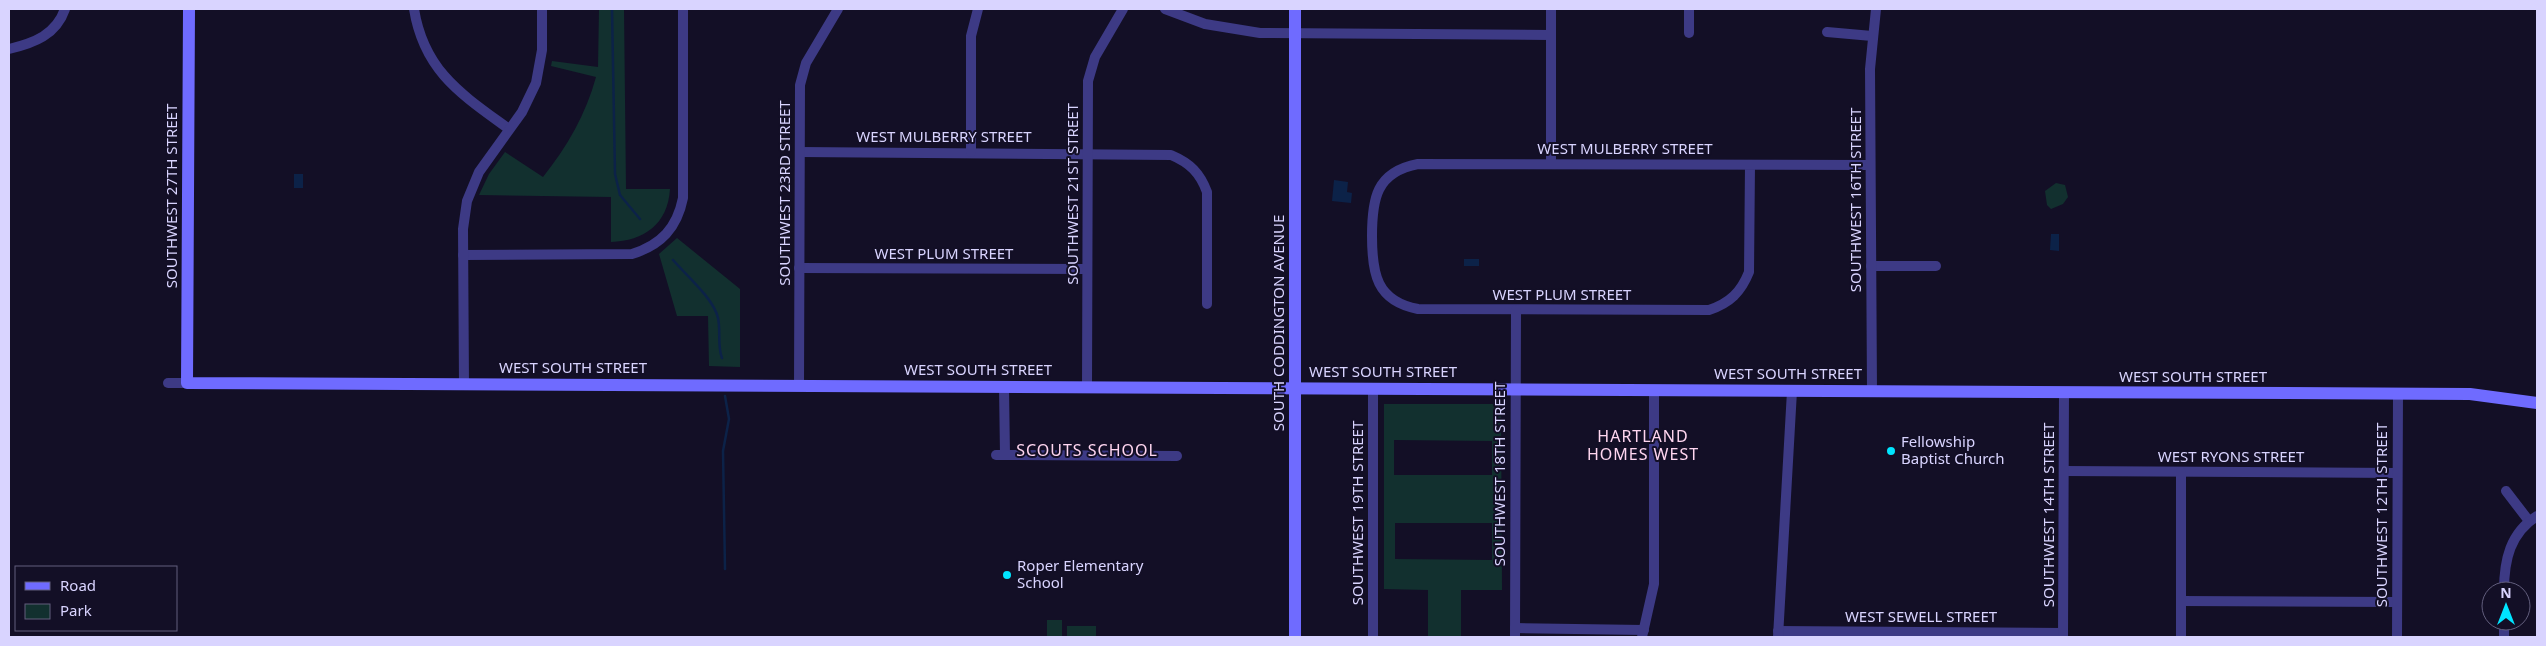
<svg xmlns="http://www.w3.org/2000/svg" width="2546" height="646" font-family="'Noto Sans',sans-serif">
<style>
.green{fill:#12302f;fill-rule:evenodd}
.water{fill:#0c2248}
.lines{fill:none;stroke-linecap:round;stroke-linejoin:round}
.stream{stroke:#0c2248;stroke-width:2.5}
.street{stroke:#3d3a85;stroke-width:10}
.secondary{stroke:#6f6bff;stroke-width:12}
.poi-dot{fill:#00e5ff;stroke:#130f26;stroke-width:2}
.labels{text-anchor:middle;stroke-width:4;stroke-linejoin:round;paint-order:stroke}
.street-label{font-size:15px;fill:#d9d4ff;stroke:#130f26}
.poi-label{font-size:15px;fill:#d9d4ff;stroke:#130f26;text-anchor:start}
.neighbourhood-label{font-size:16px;letter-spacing:1px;fill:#ffd6f0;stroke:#130f26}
</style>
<rect width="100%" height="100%" fill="#130f26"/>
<g class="green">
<path d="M599,9h25l2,180h44c-2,35 -26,52 -59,53v-45l-132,-2 10,-21 16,-22 38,25c24,-30 43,-63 53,-100l-45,-11 1,-5 46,6z"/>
<path d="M2056,183l9,2 3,12 -5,7 -12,5 -4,-4 -2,-14z"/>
<path d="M677,238l63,51v78l-31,-1 -1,-50h-31l-18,-62z"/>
<path d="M1384,404h117l1,186h-41v47h-33v-47l-44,-1zM1394,440l98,1v34h-98zM1395,523h97v37l-97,-1z"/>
<rect x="1047" y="620" width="15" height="17"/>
<rect x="1067" y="626" width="29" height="11"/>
</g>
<g class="water">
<rect x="294" y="174" width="9" height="14"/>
<path d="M1334,180l14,2 -1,10 5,1 -1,10 -19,-2z"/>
<path d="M2051,234h8v17l-9,-1z"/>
<rect x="1464" y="259" width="15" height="7"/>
</g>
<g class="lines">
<g class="stream">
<path d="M612,9l3,165 5,21 20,24"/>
<path d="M673,260c13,15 41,39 45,58 3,14 -1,27 4,40"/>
<path d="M725,396l4,23 -6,32 2,118"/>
</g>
<g class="street">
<path d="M414,9c10,62 47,85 95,120"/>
<path d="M1165,9l40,15 55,9 291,2"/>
<path d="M1551,9v155"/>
<path d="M1689,9v24"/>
<path d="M1827,32l45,4"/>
<path d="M9,49c25,-6 47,-14 56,-40"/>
<path d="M800,152l371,3c19,8 29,18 36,37v112"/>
<path d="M971,152v-116l7,-27"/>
<path d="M1750,165l-1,107c-8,20 -19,31 -40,38l-291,-1c-42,-8 -46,-36 -46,-73 0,-37 4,-64 46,-72 151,0 302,1 452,1"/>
<path d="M463,255l169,-1c29,-9 45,-26 51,-56v-189"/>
<path d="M1871,266h65"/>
<path d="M799,268l288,1"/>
<path d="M168,383h19"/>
<path d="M464,384l-1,-155 4,-28 12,-29 43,-60 14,-29 6,-33v-41"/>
<path d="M799,386l1,-301 6,-22 32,-54"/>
<path d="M1004,387l1,68"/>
<path d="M1087,387l1,-306 7,-24 28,-48"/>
<path d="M1373,389v248"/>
<path d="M1872,391l-2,-322 6,-60"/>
<path d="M996,455l181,1"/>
<path d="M2064,471l333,2"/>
<path d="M2506,491l23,30"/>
<path d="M2504,591c0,-31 6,-58 33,-75"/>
<path d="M2181,601l216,1"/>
<path d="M1515,628l129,2"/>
<path d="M1778,631l285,2"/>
<path d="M1515,637l1,-327"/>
<path d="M1642,637l12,-53v-194"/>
<path d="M1778,637l14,-246"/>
<path d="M2063,637l1,-245"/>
<path d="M2181,637v-165"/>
<path d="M2397,637l1,-243"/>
<path d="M2504,637v-16"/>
</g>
<g class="secondary">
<path d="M189,9l-2,374 2283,11 67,9"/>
<path d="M1295,9v628"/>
</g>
</g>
<g class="poi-dot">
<circle cx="1891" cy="451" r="5"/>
<circle cx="1007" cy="575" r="5"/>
</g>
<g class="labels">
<g class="street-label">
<text x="944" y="142">WEST MULBERRY STREET</text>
<text x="1625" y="154">WEST MULBERRY STREET</text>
<text transform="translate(785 193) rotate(-90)" y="5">SOUTHWEST 23RD STREET</text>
<text transform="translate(1073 194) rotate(-90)" y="5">SOUTHWEST 21ST STREET</text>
<text transform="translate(172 196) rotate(-90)" y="5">SOUTHWEST 27TH STREET</text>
<text transform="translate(1856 200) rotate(-90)" y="5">SOUTHWEST 16TH STREET</text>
<text x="944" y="259">WEST PLUM STREET</text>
<text x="1562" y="300">WEST PLUM STREET</text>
<text transform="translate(1279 323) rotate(-90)" y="5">SOUTH CODDINGTON AVENUE</text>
<text x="573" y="373">WEST SOUTH STREET</text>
<text x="978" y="375">WEST SOUTH STREET</text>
<text x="1383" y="377">WEST SOUTH STREET</text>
<text x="1788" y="379">WEST SOUTH STREET</text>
<text x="2193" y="382">WEST SOUTH STREET</text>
<text x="2231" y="462">WEST RYONS STREET</text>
<text transform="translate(1500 474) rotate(-90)" y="5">SOUTHWEST 18TH STREET</text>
<text transform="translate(1358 513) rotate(-90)" y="5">SOUTHWEST 19TH STREET</text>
<text transform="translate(2049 515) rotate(-90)" y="5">SOUTHWEST 14TH STREET</text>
<text transform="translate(2382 515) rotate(-90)" y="5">SOUTHWEST 12TH STREET</text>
<text x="1921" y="622">WEST SEWELL STREET</text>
</g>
<g class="poi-label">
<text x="1901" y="447">Fellowship<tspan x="1901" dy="17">Baptist Church</tspan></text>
<text x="1017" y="571">Roper Elementary<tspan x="1017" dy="17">School</tspan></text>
</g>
<g class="neighbourhood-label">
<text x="1643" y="442">HARTLAND<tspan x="1643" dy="18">HOMES WEST</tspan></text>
<text x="1087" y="456">SCOUTS SCHOOL</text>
</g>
</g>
<rect width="2546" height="646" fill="none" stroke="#d9d4ff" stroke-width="20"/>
<rect x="15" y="566" width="162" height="65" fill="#130f26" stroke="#625e7d"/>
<rect x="25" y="582" width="25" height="8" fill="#6f6bff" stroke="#625e7d"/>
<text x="60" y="591" font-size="15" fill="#d9d4ff">Road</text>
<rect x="25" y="604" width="25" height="15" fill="#12302f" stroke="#625e7d"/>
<text x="60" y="616" font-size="15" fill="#d9d4ff">Park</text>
<g transform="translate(2506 606)"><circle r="24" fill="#130f26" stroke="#625e7d"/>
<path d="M0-4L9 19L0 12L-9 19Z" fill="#00e5ff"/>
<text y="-8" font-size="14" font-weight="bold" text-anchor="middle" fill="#d9d4ff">N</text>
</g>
</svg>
